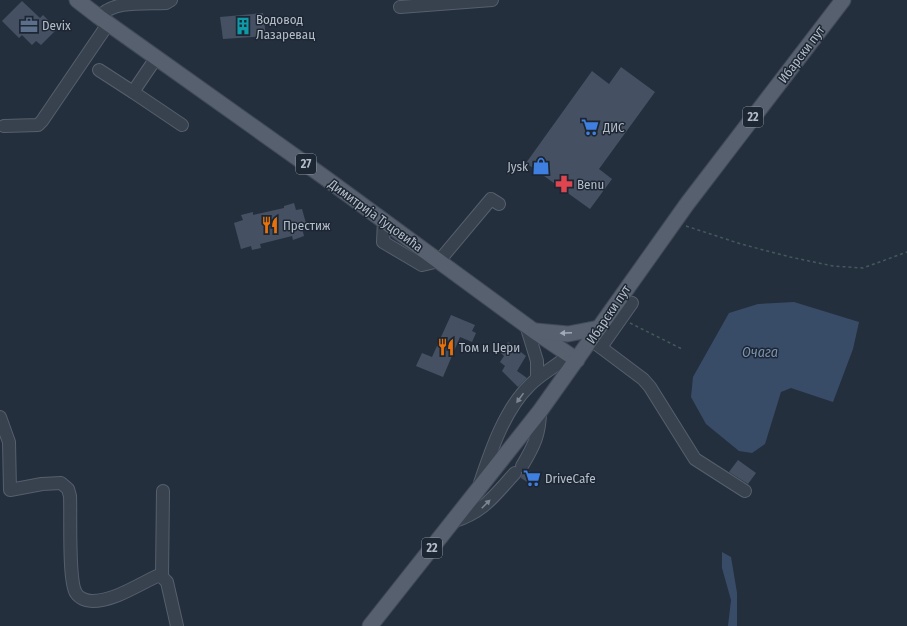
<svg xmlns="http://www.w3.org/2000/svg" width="907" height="626" font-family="'Fira Sans Condensed',sans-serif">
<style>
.water{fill:#394c67}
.building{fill:#455162}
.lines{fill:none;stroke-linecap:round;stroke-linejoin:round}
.minor-casing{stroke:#565f6c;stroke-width:14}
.major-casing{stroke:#414a57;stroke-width:17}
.path{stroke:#44595c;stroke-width:1.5;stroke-dasharray:3 3;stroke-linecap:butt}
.minor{stroke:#38414e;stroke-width:12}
.major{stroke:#56606e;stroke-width:15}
.oneway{fill:#a1aab7}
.oneway2{fill:#7c8592}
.labels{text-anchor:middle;stroke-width:3;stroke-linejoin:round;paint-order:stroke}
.shield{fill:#1d2633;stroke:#878f9c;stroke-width:1}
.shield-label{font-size:12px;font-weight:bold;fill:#b4bcc9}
.poi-label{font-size:13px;fill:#b4bcc9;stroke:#1d2633;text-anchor:start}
.street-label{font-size:13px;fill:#b4bcc9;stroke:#1d2633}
.water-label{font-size:14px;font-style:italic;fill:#7c92b1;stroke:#1d2633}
</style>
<rect width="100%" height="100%" fill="#242f3e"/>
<g class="water">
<path d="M794,302l65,20 -6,27 -20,53 -42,-14 -10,4 -16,52 -13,9 -13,-2 -33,-27 -15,-27 2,-20 36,-64 29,-9z"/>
<path d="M722,552l9,5 6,36v33h-9l3,-26 -9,-32z"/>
</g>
<g class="building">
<path d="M22,1l18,17 3,-3 14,14 -16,16 -5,-4 -4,4 -10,-10 -3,3 -17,-17z"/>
<path d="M263,13l3,23 -43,3 -3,-22z"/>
<path d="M621,67l34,25 -56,77 13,10 -22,30 -64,-46 66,-92 17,13z"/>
<path d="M294,203l2,7 6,-1 5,18 -5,1 2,8 -11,4 -1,-4 -32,8 1,4 -9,2 -1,-4 -10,3 -7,-26 9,-3 -2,-5 12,-3v3l31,-7v-2z"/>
<path d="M451,315l24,10 -3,6 4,2 -4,9 -12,-5 -17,40 -27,-11 6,-13 10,4z"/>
<path d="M508,342l18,14 -9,15 10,7 -9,9 -16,-16 3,-5 -5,-4 4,-6 -3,-3z"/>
<path d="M738,460l18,13 -8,11 -19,-12z"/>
<path d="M528,470l12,9 -5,8 -14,-9 1,-5z"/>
</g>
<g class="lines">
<g class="minor-casing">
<g id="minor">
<path d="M400,7l92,-7"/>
<path d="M99,17c15,-17 44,-13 67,-14l5,-3"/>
<path d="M156,58l-23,34 49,33"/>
<path d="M99,70l34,22"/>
<path d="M4,126l34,-1 4,-4 66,-97"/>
<path d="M384,221l-1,21 39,23 17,-4 52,-62 8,5"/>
<path d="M526,325l11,36v17"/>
<path d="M591,340l52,39 7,8 45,72 50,32"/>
<path d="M601,347l31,-44"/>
<path d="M0,417l9,25 1,48 32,-6 19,-1 7,6 2,7c1,18 -2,85 6,97 3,5 10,8 16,8 22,0 46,-16 65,-25l5,1 5,5 10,44"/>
<path d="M522,466c12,-20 18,-32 18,-55"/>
<path d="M480,483c11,-33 25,-74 50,-98 12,-12 27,-19 39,-30"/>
<path d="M452,522c32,-10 42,-26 63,-49"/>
<path d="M162,577l1,-86"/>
</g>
</g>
<g class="major-casing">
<g id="major">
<path d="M77,0l22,17 225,160 210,154 43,29"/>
<path d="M536,331l32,3 31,-6"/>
<path d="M370,626l170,-215 147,-207 156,-204"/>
</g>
</g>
<g class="path">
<path d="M686,226l55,18 49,13 43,9 30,2 44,-16"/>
<path d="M630,323l52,26"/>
</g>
<use href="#minor" class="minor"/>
<use href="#major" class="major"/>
</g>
<defs><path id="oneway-solid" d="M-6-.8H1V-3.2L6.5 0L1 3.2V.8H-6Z"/></defs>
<use class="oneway" href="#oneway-solid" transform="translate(566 333) rotate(178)"/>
<g class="oneway2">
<use href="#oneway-solid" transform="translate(520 398) rotate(126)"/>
<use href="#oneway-solid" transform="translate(486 504) rotate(-45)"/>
</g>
<defs>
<g id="office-bare" transform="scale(1.38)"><path d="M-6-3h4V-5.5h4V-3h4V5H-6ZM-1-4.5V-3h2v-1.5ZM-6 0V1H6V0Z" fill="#5c6f8a" stroke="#1d2633" stroke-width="2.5" paint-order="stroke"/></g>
<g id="building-bare" transform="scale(1.38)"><path d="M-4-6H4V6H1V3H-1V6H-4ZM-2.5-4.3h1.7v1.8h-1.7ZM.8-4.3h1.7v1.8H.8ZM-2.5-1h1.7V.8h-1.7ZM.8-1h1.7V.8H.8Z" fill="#0f9aa8" stroke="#1d2633" stroke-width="2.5" paint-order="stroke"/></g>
<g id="supermarket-bare" transform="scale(1.38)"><path d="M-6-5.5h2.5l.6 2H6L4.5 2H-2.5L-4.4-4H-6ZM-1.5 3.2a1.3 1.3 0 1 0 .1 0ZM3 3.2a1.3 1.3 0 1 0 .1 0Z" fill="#3f7fe0" stroke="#1d2633" stroke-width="2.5" paint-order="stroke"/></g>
<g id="shop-bare" transform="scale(1.38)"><path d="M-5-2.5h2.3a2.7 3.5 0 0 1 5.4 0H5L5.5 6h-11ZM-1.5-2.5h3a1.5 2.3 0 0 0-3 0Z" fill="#3f7fe0" stroke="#1d2633" stroke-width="2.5" paint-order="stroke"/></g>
<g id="pharmacy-bare" transform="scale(1.38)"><path d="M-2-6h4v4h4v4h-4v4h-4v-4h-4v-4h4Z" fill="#e0444e" stroke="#1d2633" stroke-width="2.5" paint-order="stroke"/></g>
<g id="restaurant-bare" transform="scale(1.38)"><path d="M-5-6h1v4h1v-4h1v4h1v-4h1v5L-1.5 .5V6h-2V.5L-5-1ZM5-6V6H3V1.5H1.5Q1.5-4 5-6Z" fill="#e8710a" stroke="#1d2633" stroke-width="2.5" paint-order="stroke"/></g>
</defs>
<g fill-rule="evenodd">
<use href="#office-bare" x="29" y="25"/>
<use href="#building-bare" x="243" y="26"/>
<use href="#supermarket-bare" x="590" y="127"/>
<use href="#shop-bare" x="541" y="166"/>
<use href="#pharmacy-bare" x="564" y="184"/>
<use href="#restaurant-bare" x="270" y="225"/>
<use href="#restaurant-bare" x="446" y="347"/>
<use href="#supermarket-bare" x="532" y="478"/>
</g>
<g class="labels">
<g class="shield">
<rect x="743" y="107" width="20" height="20" rx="3"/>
<rect x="296" y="154" width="20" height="20" rx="3"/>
<rect x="422" y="538" width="20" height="20" rx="3"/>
</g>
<g class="shield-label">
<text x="753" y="121">22</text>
<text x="306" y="168">27</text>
<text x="432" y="552">22</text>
</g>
<g class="poi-label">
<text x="256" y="24">Водовод<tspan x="256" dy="15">Лазаревац</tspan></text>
<text x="42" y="30">Devix</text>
<text x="603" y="132">ДИС</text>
<text x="528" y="171" text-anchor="end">Jysk</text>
<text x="577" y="189">Benu</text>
<text x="283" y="230">Престиж</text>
<text x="459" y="352">Том и Џери</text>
<text x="545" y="483">DriveCafe</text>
</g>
<g class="street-label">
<text transform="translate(801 54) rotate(-53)" y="5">Ибарски пут</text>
<text transform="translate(376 215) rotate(36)" y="5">Димитрија Туцовића</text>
<text transform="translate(608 314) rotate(-56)" y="5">Ибарски пут</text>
</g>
<g class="water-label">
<text x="760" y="357">Очага</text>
</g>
</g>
</svg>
